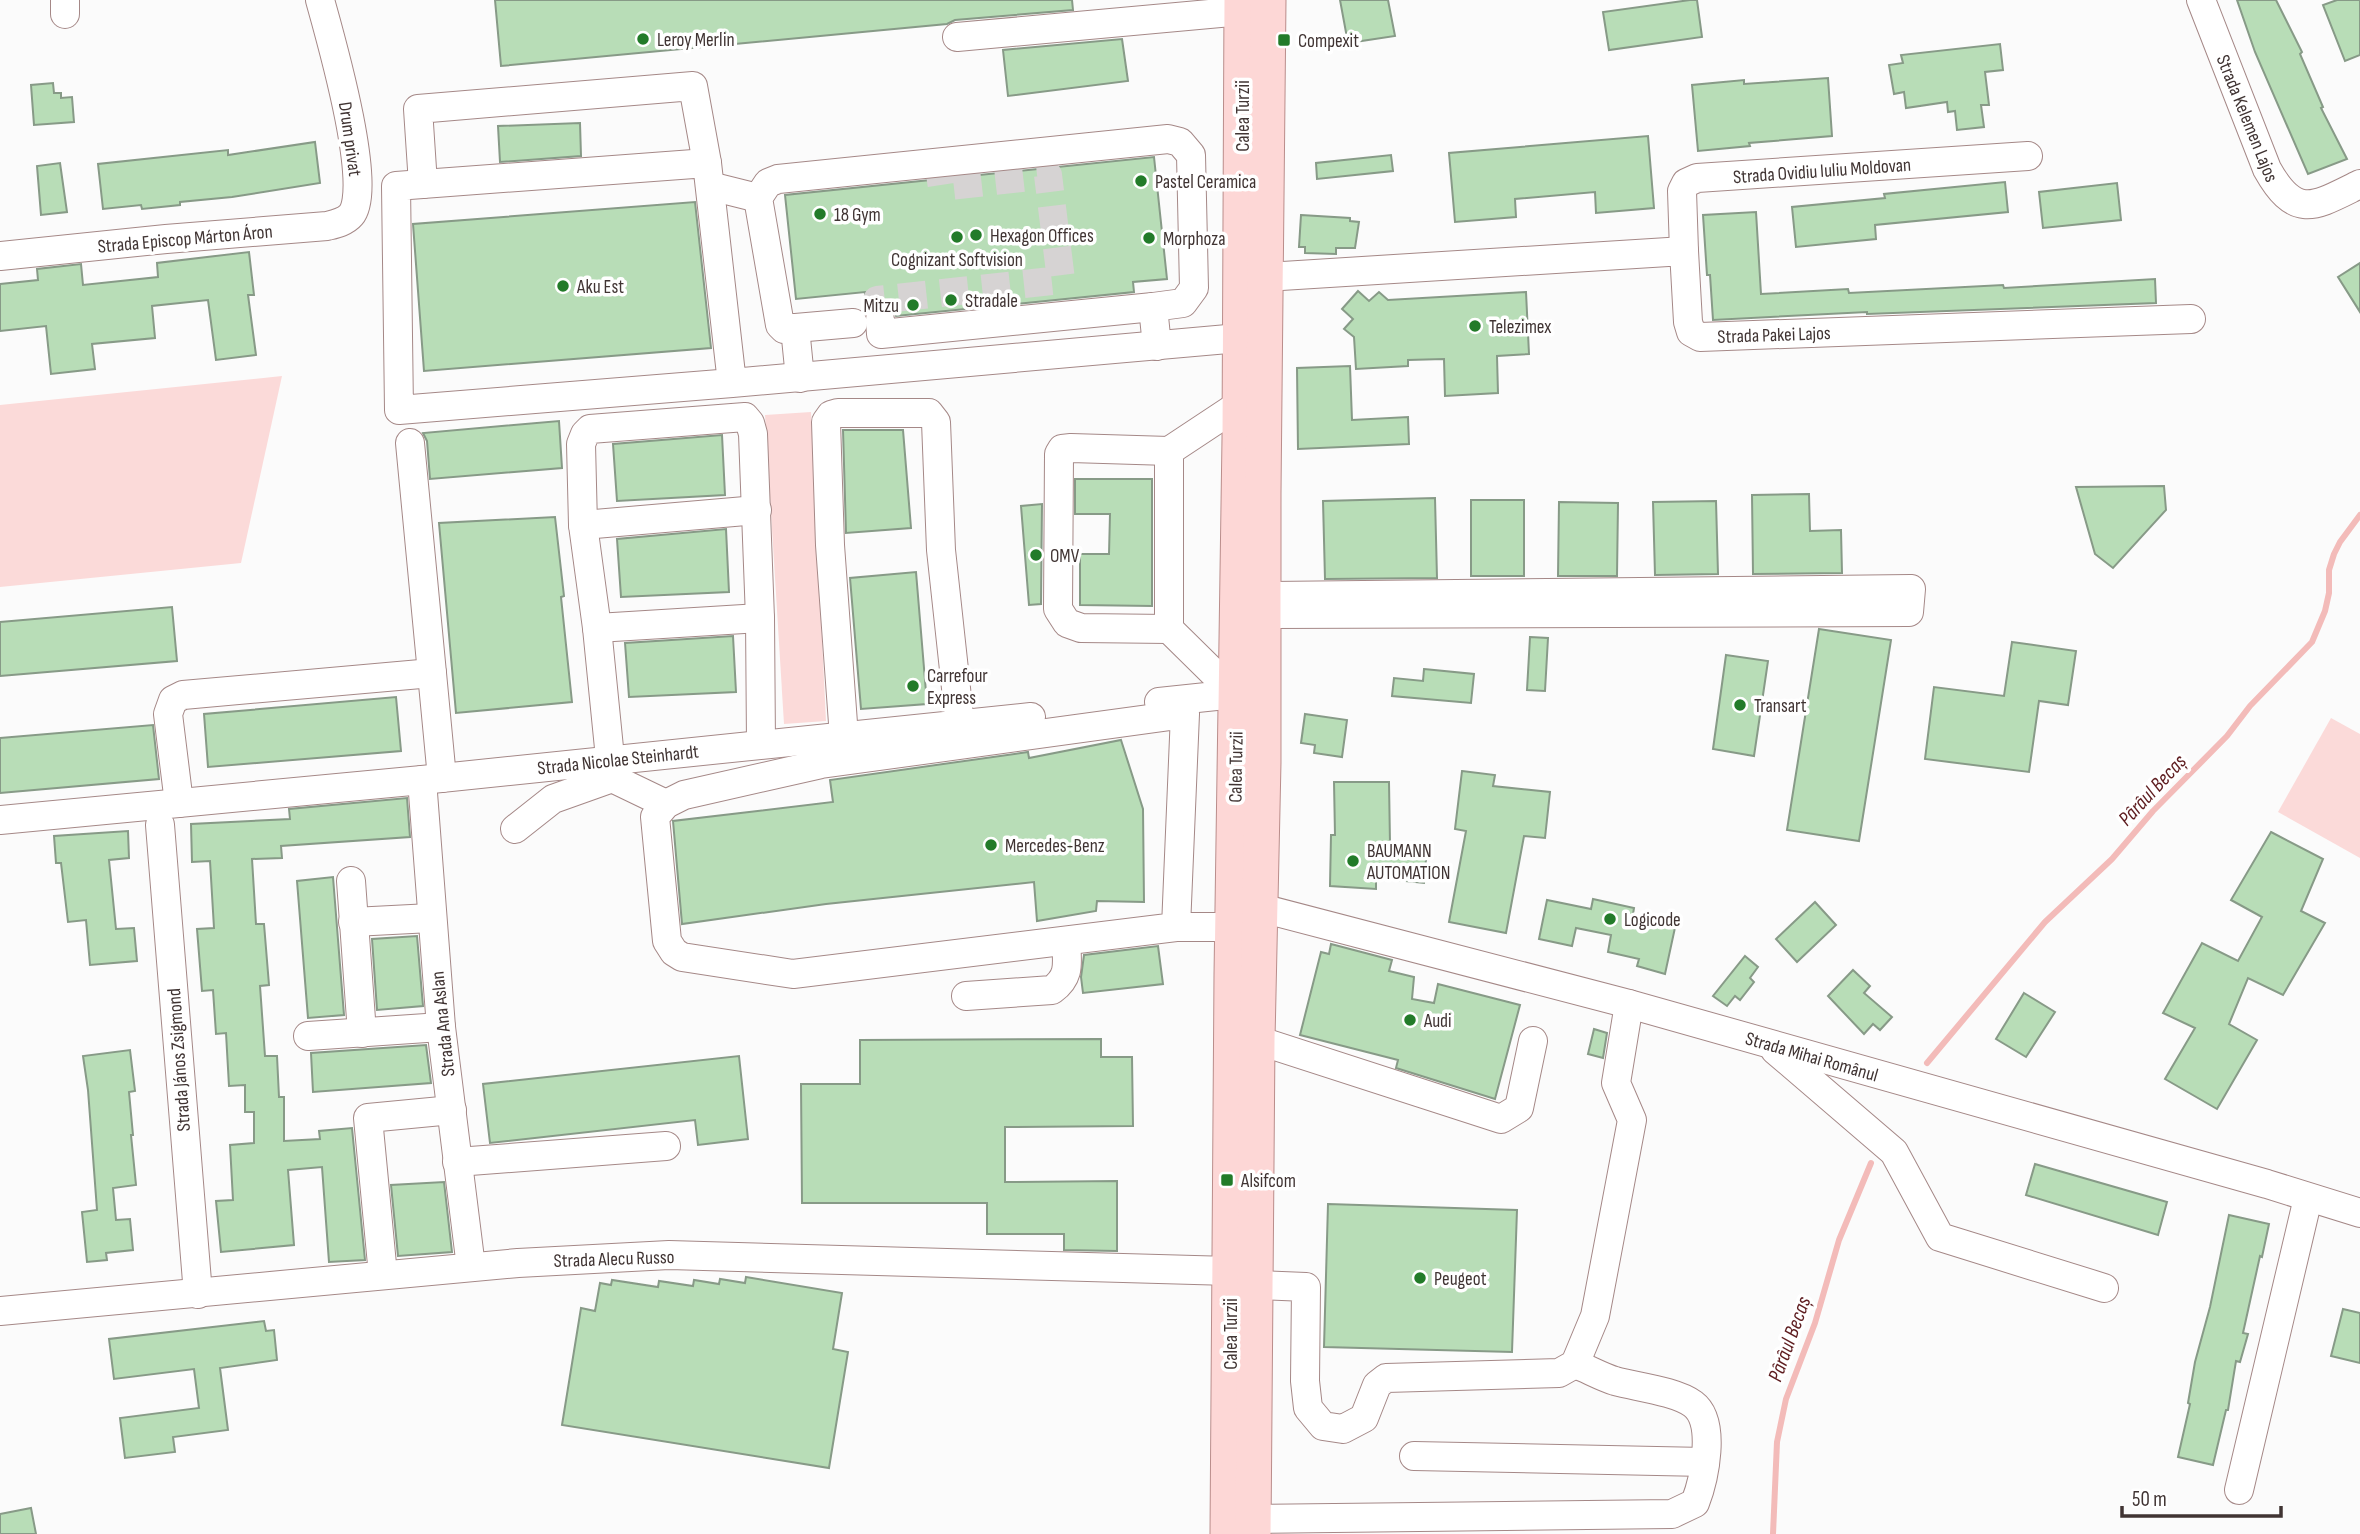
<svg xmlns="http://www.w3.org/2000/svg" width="2360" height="1534" font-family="'Sofia Sans Condensed',sans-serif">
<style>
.green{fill:#fbdad9}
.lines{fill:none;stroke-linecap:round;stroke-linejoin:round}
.stream{stroke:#f3bbb9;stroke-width:6}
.building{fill:#b8ddb7;stroke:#879a87;stroke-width:2}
.minor-tunnel{stroke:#d6d3d3;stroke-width:28;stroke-dasharray:28 14;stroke-linecap:butt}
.minor-casing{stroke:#a58887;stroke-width:30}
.major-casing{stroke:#ba8d8b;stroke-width:37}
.minor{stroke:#fff;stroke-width:28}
.major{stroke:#fdd7d6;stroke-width:35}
.poi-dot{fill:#227b29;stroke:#fff;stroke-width:2.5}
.labels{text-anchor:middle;stroke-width:7;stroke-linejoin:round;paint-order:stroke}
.poi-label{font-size:19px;fill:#403433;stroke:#fff;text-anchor:start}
.street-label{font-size:19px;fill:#403433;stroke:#fff}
.water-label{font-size:21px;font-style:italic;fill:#5e1d20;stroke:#fff}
</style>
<rect width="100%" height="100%" fill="#fbfbfb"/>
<g class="green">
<path d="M282,376l-41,187 -241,24v-182z"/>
<path d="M811,412l15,309 -42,3 -19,-309z"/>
<path d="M2331,718l29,16v124l-82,-46z"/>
</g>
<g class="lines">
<g class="stream">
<path d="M1927,1063l118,-141 67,-63 41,-48 74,-75 23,-30 62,-64 13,-31 4,-18v-23l5,-16 6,-12 20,-27"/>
<path d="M1773,1534l4,-92 9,-43 29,-76 24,-83 32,-77"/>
</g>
</g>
<g class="building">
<path d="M495,0h577l1,10 -118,10 -8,4 -446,42z"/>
<path d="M1340,0h48l7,36 -47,7z"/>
<path d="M1690,0h7l5,37 -93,13 -6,-38z"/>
<path d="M2237,0h39l26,52 -2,2 23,53 -2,1 26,51 -39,15 -53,-122z"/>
<path d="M2337,0h23v55l-15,6 -22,-56z"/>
<path d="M1122,39l6,42 -120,15 -5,-46z"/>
<path d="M2000,44l3,26 -18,2 4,33h-8l3,22 -27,3 -2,-19 -7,1 -1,-10 -41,6 -2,-16 -10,2 -5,-29 14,-2 -2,-8z"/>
<path d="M1828,78l4,58 -83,7 1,3 -52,5 -6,-66 52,-5v4z"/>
<path d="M53,83l1,10h7v5l11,-1 2,25 -40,3 -3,-40z"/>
<path d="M580,123l1,33 -81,6 -2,-36z"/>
<path d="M1648,136l6,72 -58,5 -1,-21 -80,7 1,18 -61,5 -6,-69z"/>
<path d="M315,142l5,41 -88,14 -52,5v3l-38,4 -1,-4 -38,4 -5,-45 130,-14v5z"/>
<path d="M1391,155l2,16 -76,8 -1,-16z"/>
<path d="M1154,157l13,122 -34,3 1,10 -238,24 -8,-11 -9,-2 -8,3 -4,5 -2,-19 -69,7 -11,-104z"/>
<path d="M60,163l7,49 -26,3 -4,-49z"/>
<path d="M2005,182l3,30 -133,13 1,14 -80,8 -4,-40 93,-9 -1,-4z"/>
<path d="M2117,183l4,37 -78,8 -4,-36z"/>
<path d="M695,202l16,146 -287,23 -11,-147z"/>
<path d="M1756,212l5,82 87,-5 1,4 154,-8 1,3 151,-9 1,24 -289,11v-2l-154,8 -3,-45h-3l-4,-60z"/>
<path d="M1301,215l49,3v3l9,1 -4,26h-19v6l-31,-1v-6h-6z"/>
<path d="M249,252l5,43h-6l8,60 -40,5 -8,-60 -56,6 3,32 -63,6 3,25 -44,5 -5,-48 -46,5v-47l38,-4 -1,-11 44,-5 2,21 75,-8 -1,-14z"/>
<path d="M2360,263v49l-22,-35z"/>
<path d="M1358,291l11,10 10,-9 9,8 138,-8 3,62 -32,2 1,37 -53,3 -1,-37 -36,1v6l-52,3 -2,-32 -10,-8 9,-10 -11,-10z"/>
<path d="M1350,366l2,54 56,-3 1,27 -111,5 -1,-81z"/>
<path d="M559,421l3,47 -132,11 -3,-38 -4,-8z"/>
<path d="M843,430h60l8,98 -65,5z"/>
<path d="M722,435l3,60 -108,6 -4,-57z"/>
<path d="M1075,479h77v127l-72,-1v-51h29l1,-40h-35z"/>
<path d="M2164,486l2,24 -53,58 -18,-14 -19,-67z"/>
<path d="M1809,494l1,37 31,-1 1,43 -89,1 -1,-79z"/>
<path d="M1435,498l2,80 -112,1 -2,-78z"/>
<rect x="1471" y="500" width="53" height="76"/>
<path d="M1716,501l2,73 -63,1 -2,-73z"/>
<path d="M1559,502l59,1 -1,73h-59z"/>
<path d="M1042,504l-1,100 -12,1 -8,-99z"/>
<path d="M555,517l9,79 -3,1 11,105 -116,11 -17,-190z"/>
<path d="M726,529l3,63 -108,5 -4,-58z"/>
<path d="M916,572l11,132 -66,5 -11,-131z"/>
<path d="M172,607l5,54 -177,15v-54z"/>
<path d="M1819,629l72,11 -32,201 -72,-11z"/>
<path d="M733,636l3,56 -107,5 -4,-54z"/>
<path d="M1530,637l18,1 -3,53 -18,-1z"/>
<path d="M2012,642l64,9 -8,54 -29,-4 -10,71 -104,-13 9,-72 70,9z"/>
<path d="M1726,655l42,6 -14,95 -41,-7z"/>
<path d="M1424,669l50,5 -3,29 -79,-7 2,-18 29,3z"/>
<path d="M396,697l5,54 -193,16 -4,-53z"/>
<path d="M1305,714l42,6 -5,37 -28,-4 1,-8 -14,-2z"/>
<path d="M153,725l6,54 -159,14v-55z"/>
<path d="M1121,740l22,69 1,93 -47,-1 -1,10 -59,10 -3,-39 -208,22 -144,20 -9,-103 160,-19 -3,-22 198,-28 1,6z"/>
<path d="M1462,771l33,4 -2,11 57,6 -5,46 -21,-2 -18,97 -57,-11 17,-91 -11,-2z"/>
<path d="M1334,782h55l1,61 37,4 -3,36 -48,-5v11l-46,-3 1,-51h4z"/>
<path d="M407,798l3,39 -129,9 1,12 -30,1 4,65h8l5,61 -9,1 5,70h12l2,41h5v44l36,-2 -1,-8 33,-3 13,132 -36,2 -7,-95 -34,3 6,75 -73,7 -5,-51 17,-1 -3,-55 24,-2v-31h-9v-27l-16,1 -3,-53 -10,1 -3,-44 -11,1 -5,-62 17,-1 -4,-67 -18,1 -1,-38 99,-5 -1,-10z"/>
<path d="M128,831l1,27 -20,2 7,69 18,-1 3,33 -47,4 -4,-45 -18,2 -7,-59h-5l-2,-27z"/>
<path d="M2271,832l52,27 -22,52 24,12 -42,72 -35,-17 -19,46 28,16 -40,69 -52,-30 30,-51 -32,-15 39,-70 36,18 24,-44 -31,-17z"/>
<path d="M333,877l11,138 -36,3 -11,-137z"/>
<path d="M1593,899l41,9 -1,6 43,9 -11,51 -28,-8 2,-7 -31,-7 3,-17 -35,-7 -4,18 -33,-7 8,-39 44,9z"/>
<path d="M1815,902l21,23 -39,37 -21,-23z"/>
<path d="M417,936l6,70 -46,4 -5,-71z"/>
<path d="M1331,944l61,16 -3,11 25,6 -2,22 22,4 4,-19 82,21 -25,94 -99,-31 2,-8 -98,-25 21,-83 8,2z"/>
<path d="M1158,946l5,38 -80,9 -2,-16 3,-22z"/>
<path d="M1745,956l13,11 -8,11 4,4 -14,18 -5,-4 -8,10 -14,-10z"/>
<path d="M1853,970l17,16 -6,7 28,24 -12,13 -7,-6 -9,10 -36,-38z"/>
<path d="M2024,993l31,19 -29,45 -30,-18z"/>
<path d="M1594,1029l13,4 -4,25 -15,-4z"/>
<path d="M1101,1039v18h31l1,69 -128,1v55l112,-1v70l-53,-1v-16h-77v-31h-185l-1,-119h59v-44z"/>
<path d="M426,1045l5,38 -118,9 -2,-39z"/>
<path d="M130,1050l5,41 -6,1 4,43h-2l5,50 -23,3 3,32 14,-1 3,31 -27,3 1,7 -20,2 -5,-50 15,-2 -9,-120 -5,-34z"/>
<path d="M739,1056l9,83 -50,6 -3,-25 -205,23 -7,-59z"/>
<path d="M2035,1164l132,38 -9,33 -132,-40z"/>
<path d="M444,1182l8,70 -54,4 -7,-71z"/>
<path d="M1328,1204l189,6 -5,142 -188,-5z"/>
<path d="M2229,1215l40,9 -7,33 -2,-1 -17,77 5,1 -8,28 -4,-1 -8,49h-2l-13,55 -35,-8 12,-53 -2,-1 7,-41 15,-55z"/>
<path d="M746,1277l96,16 -9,56 15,3 -19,116 -267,-43 19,-117 14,3 5,-28 11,2 1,-5 46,7 1,-6 34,5 1,-6 25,4 1,-5 25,4z"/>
<path d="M2343,1309l17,4v50l-29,-7z"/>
<path d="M264,1321l2,10 8,-1 3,30 -57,8 8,62 -55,7 2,15 -50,6 -5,-40 79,-10 -5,-39 -80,10 -5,-40z"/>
<path d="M31,1508l5,26h-36v-20z"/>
</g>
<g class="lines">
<path class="minor-tunnel" d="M880,320l-3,-20 184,-20 -13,-105 -106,12 -2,-13"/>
<g class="minor-casing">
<g id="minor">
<path d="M65,0v14"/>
<path d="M2201,0l66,169c29,52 48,37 93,15"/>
<path d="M957,37l285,-26"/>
<path d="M423,184l-5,-75 275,-23 14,77"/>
<path d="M710,186l48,12"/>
<path d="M1684,251l-2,-60 4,-8 11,-5 331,-22"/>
<path d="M0,256l166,-17 161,-13c8,-2 18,-4 24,-11 23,-27 -21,-179 -31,-215"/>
<path d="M1265,277l419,-26 4,71 3,10 9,5 491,-18"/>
<path d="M880,320l1,14 272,-27"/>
<path d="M853,323l-69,6 -4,-4 -22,-127 10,-15 10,-4 390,-40 12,3 11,13 3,133 -11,15 -30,4 4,39"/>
<path d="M795,328l5,50"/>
<path d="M732,383l-25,-220 -311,23 3,224 333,-27 507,-45"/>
<path d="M410,443l32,335"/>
<path d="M583,525l174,-15"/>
<path d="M1263,614l646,-2 2,-23 -648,7"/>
<path d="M597,628l163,-10"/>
<path d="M1169,629l-88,-1 -14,-5 -9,-14 1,-155 3,-5 9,-1 98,3"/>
<path d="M1235,694l-66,-65v-178l71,-47"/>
<path d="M1159,702l76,-8"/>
<path d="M844,737l-14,-192 -4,-123 5,-7 7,-2h91l7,9 5,128 19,175"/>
<path d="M422,780l19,247 30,240"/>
<path d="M179,803l-11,-89 5,-14 10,-5 249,-22"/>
<path d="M666,804l-54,-26 -15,-150 -14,-103 -2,-81 4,-10 5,-5 155,-12 5,6 3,11 7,184 1,126"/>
<path d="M0,820l422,-40 609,-63"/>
<path d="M160,825l38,469"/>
<path d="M515,829l38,-30 59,-21"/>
<path d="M351,881l11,152"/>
<path d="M1261,908l368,96 638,180 93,29"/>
<path d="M353,922l78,-4"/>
<path d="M1176,927l-383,47 -111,-17 -8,-5 -7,-11 -12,-124 11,-13 18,-9 137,-31 364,-50 -9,213h56"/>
<path d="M966,996l86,-6c19,-14 15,-27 14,-49"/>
<path d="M308,1036l133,-9"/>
<path d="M1257,1040l244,79 18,-11 14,-67"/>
<path d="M1775,1050l119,102 46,85 164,51"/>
<path d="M457,1162l209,-16"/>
<path d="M383,1275l-15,-157 84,-8"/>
<path d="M1256,1285l50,2 -1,94 3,27 15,18 20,3 21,-11 13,-33 9,-7 173,-5 16,-9 20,-48 37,-196 -16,-37 13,-79"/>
<path d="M0,1311l518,-48 151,-8 561,16"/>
<path d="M1414,1456l291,6"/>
<path d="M2239,1490l69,-292"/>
<path d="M1254,1519l418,-5 23,-11c9,-23 22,-81 -2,-99 -18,-13 -56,-17 -78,-23 -13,-4 -27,-12 -40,-17"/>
</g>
</g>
<g class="major-casing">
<g id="major">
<path d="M1228,1534l4,-559 8,-537 2,-438"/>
<path d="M1253,1534l4,-494 6,-278v-269l5,-493"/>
</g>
</g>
<use href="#minor" class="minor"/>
<use href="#major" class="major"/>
</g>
<g class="poi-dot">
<circle cx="643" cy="39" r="7"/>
<rect x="1277" y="33" width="14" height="14" rx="3.5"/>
<circle cx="1141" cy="181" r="7"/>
<circle cx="820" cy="214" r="7"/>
<circle cx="976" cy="235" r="7"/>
<circle cx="957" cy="237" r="7"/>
<circle cx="1149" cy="238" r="7"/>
<circle cx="563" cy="286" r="7"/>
<circle cx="951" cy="300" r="7"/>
<circle cx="913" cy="305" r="7"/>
<circle cx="1475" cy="326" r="7"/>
<circle cx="1036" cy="555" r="7"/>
<circle cx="913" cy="686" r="7"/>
<circle cx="1740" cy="705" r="7"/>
<circle cx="991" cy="845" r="7"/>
<circle cx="1353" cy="861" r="7"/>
<circle cx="1610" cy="919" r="7"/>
<circle cx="1410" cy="1020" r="7"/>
<rect x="1220" y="1173" width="14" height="14" rx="3.5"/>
<circle cx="1420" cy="1278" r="7"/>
</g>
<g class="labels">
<g class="poi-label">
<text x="657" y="46">Leroy Merlin</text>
<text x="1298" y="47">Compexit</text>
<text x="1155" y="188">Pastel Ceramica</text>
<text x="834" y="221">18 Gym</text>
<text x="990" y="242">Hexagon Offices</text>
<text x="1163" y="245">Morphoza</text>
<text x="957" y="266" text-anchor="middle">Cognizant Softvision</text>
<text x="577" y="293">Aku Est</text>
<text x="965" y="307">Stradale</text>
<text x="899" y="312" text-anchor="end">Mitzu</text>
<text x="1489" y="333">Telezimex</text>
<text x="1050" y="562">OMV</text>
<text x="927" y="682">Carrefour<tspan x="927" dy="22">Express</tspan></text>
<text x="1754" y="712">Transart</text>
<text x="1005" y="852">Mercedes-Benz</text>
<text x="1367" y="857">BAUMANN<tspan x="1367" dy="22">AUTOMATION</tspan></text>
<text x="1624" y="926">Logicode</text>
<text x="1424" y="1027">Audi</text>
<text x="1241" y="1187">Alsifcom</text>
<text x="1434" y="1285">Peugeot</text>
</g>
<g class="street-label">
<text transform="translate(1242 116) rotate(-90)" y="7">Calea Turzii</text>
<text transform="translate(2248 118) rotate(68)" y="7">Strada Kelemen Lajos</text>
<text transform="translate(351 139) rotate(82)" y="7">Drum privat</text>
<text transform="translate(1822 170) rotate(-4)" y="7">Strada Ovidiu Iuliu Moldovan</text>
<text transform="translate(185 238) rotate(-5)" y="7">Strada Episcop Márton Áron</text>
<text transform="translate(1774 334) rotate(-2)" y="7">Strada Pakei Lajos</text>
<text transform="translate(618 759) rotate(-6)" y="7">Strada Nicolae Steinhardt</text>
<text transform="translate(1235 767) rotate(-89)" y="7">Calea Turzii</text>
<text transform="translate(442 1024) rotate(-96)" y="7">Strada Ana Aslan</text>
<text transform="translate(1812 1056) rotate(16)" y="7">Strada Mihai Românul</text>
<text transform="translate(178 1060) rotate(-94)" y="7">Strada János Zsigmond</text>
<text transform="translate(614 1258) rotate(-2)" y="7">Strada Alecu Russo</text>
<text transform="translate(1230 1334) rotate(-90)" y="7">Calea Turzii</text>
</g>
<g class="water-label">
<text transform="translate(2152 790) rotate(-47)" y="7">Pârâul Becaș</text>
<text transform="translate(1789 1339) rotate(-70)" y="7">Pârâul Becaș</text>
</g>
</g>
<path d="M2122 1506v10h159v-10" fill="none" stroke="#403433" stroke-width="3.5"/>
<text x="2132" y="1506" font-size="21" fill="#403433" stroke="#ffffff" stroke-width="5" paint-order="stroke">50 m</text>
</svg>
